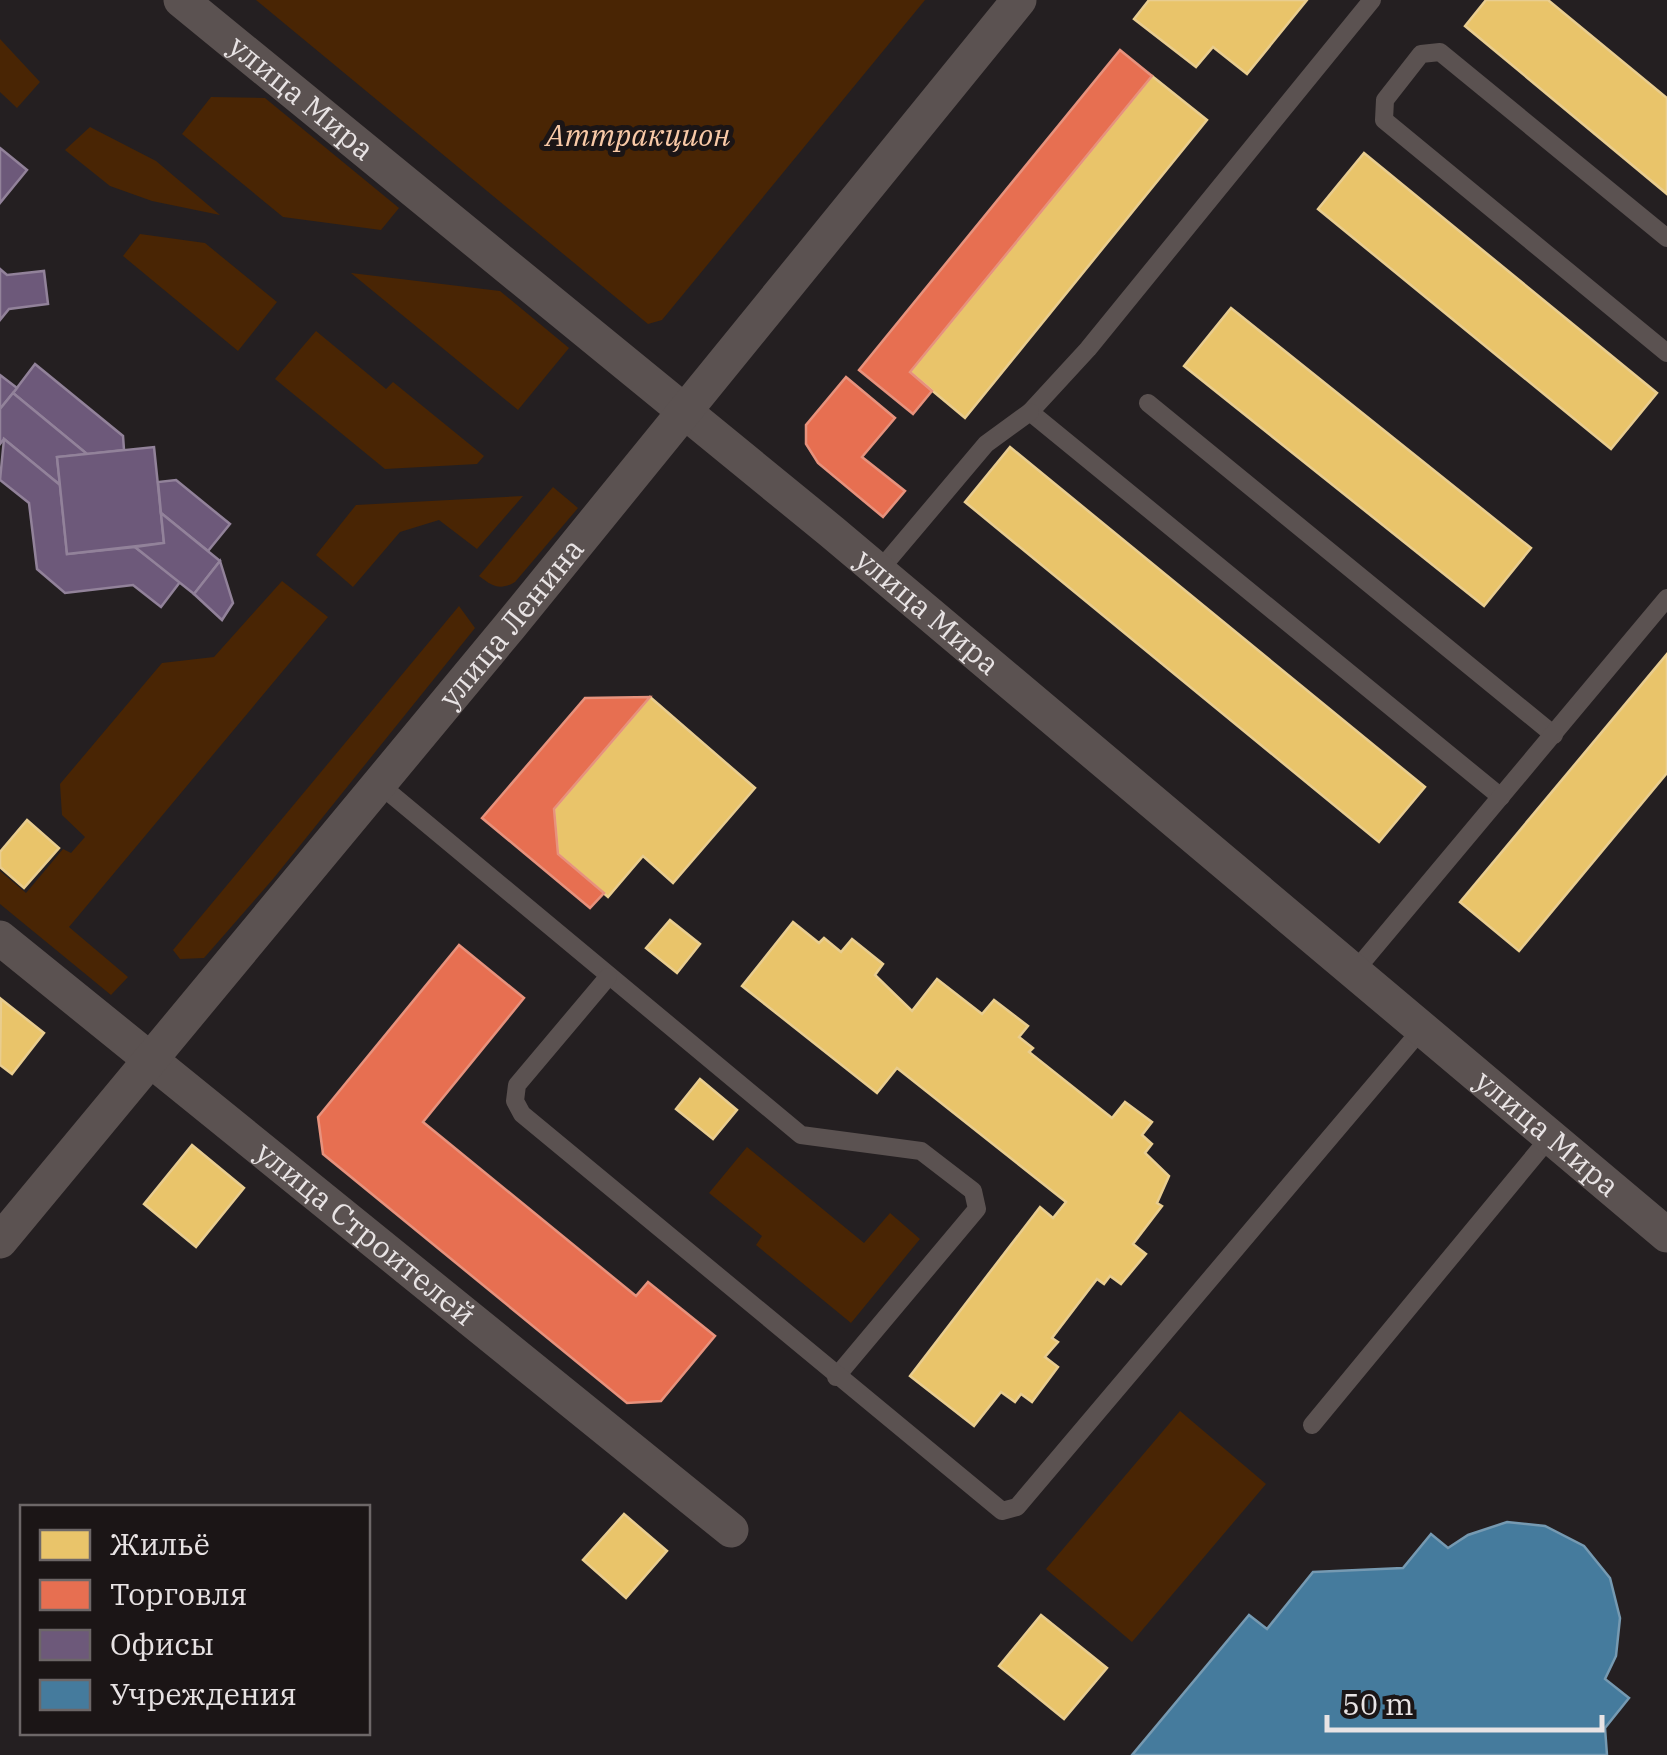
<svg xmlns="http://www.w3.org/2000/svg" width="1667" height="1755" font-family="'IBM Plex Serif',serif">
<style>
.green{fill:#492504}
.homes{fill:#e9c46a;stroke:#e9cd8f;stroke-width:2.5}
.shops{fill:#e76f51;stroke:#e7927d;stroke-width:2.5}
.offices{fill:#6d597a;stroke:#92829a;stroke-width:2.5}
.public{fill:#457b9d;stroke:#769ab2;stroke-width:2.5}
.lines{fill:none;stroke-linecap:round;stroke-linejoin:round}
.service{stroke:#5b5251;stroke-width:18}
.minor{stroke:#5b5251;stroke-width:35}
.labels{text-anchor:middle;stroke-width:10;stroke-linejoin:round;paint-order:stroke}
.street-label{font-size:30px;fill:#e8e3e4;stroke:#1b1516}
.park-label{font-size:30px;font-style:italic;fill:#f8c9a7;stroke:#1b1516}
</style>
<rect width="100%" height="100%" fill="#241f21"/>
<g class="green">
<path d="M256,0h669l-263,320 -14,4z"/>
<path d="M0,39l40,43 -23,26 -17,-16z"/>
<path d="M211,97l54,1 134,110 -18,22 -98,-13 -101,-83z"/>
<path d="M90,127l66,34 64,54 -68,-14 -42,-15 -45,-36z"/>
<path d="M140,234l65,9 72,59 -39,49 -115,-95z"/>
<path d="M351,273l149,18 69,57 -51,62z"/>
<path d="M316,331l70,58 7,-7 91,74 -7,8 -92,5 -110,-90z"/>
<path d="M553,487l25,21 -63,74c-15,9 -23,4 -36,-6z"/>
<path d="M523,496l-46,53 -38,-29 -39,12 -47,55 -37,-32 40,-50z"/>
<path d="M282,581l46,36 -259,310 59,50 -17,18 -111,-91v-33l26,22 37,-44 8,4 14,-16 -23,-22 -2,-31 102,-121 52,-6z"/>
<path d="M459,606l16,22 -202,251 -69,79 -24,1 -7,-9z"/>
<path d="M747,1147l117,96 26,-30 30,26 -69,84 -95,-78 6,-9 -53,-43z"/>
<path d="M1180,1411l86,73 -134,158 -86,-73z"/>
</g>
<g class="homes">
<path d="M1149,0h158l-60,74 -34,-27 -17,20 -62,-48z"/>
<path d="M1486,0h62l119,98v96l-202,-168z"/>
<path d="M1152,76l55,44 -242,298 -55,-46z"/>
<path d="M1364,153l293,240 -46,56 -293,-240z"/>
<path d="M1231,308l300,240 -47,58 -300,-240z"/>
<path d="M1010,447l415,340 -46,55 -414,-340z"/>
<path d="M1667,654v119l-148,178 -59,-49z"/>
<path d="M650,697l105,91 -82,95 -30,-27 -35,41 -50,-43 -4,-45z"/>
<path d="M27,820l32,28 -35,40 -24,-21v-15z"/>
<path d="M670,920l30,24 -23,29 -31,-25z"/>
<path d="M793,922l26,21 5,-5 17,14 11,-13 31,25 -8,11 37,36 25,-32 45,35 12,-14 34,26 -9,11 14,11 -4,4 83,66 13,-16 27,20 -10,13 10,9 -7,9 24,23 -12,27 5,3 -29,38 13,10 -25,30 -11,-8 -6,8 -7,-5 -45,59 6,4 -13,15 13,10 -26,35 -11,-8 -6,8 -14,-10 -27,34 -64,-50 130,-169 13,11 13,-16 -169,-134 -20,25 -135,-107z"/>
<path d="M1,999l43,34 -32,41 -12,-9z"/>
<path d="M700,1079l37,31 -24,29 -37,-30z"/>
<path d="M192,1145l52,43 -48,59 -52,-43z"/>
<path d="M624,1514l43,37 -41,47 -43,-38z"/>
<path d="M1041,1615l66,53 -43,51 -65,-53z"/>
</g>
<g class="shops">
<path d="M1120,50l32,26 -242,296 22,19 -19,23 -54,-44z"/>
<path d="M846,377l49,41 -33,39 43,34 -22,26 -65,-54 -12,-19v-19z"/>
<path d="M650,697l-96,112 4,45 46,39 -14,15 -108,-90 103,-120z"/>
<path d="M459,945l65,53 -101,124 213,174 12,-14 67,54 -54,65 -34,2 -304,-249 -5,-37z"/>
</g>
<g class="offices">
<path d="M0,148l27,22 -27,33z"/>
<path d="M0,269l7,6 37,-4 4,33 -39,5 -9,11z"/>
<path d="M35,364l88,72 1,14 -37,4 -74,-61z"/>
<path d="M0,375l17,13 -17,21z"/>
<path d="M13,393l74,61 -30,3 3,28 -56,-46 -4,5v-35z"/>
<path d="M4,439l56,46 7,69 68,-7 45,35 -19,25 -28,-22 -68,8 -28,-24 -8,-66 -29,-23z"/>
<path d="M154,447l10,96 -97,11 -10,-97z"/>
<path d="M176,480l54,44 -22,27 -47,-38 -3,-31z"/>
<path d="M161,513l59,48 -26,33 -59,-47 29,-4z"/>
<path d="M220,561l13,42 -11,17 -28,-26z"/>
</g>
<path class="public" d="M1507,1522l38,4 39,20 26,32 10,40 -4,38 -11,23 24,19 -24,30 2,27h-475l117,-140 18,14 46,-57 90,-4 28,-34 17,14 20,-13z"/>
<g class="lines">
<g class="service">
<path d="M1372,0l-284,349 -58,63 471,385"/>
<path d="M1667,238l-227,-186 -19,2 -36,46 -1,20 283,233"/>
<path d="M1148,403l406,332"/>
<path d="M878,572l108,-128 44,-32"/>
<path d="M379,784l422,351 120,16 52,40 4,18 -141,168"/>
<path d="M1354,972l313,-374"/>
<path d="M608,977l-91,108 -2,16 7,13 480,397 15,-4 404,-477"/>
<path d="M1312,1425l238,-288"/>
</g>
<g class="minor">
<path id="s1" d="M181,0l651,532 835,703"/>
<path id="s2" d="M0,938l731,592"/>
<path id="s3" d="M0,1241l510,-615 509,-626"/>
</g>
</g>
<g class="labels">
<g class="street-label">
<text dy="10" stroke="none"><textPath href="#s1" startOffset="155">улица Мира</textPath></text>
<text dy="10" stroke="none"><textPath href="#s1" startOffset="965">улица Мира</textPath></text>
<text dy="10" stroke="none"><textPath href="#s3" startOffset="802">улица Ленина</textPath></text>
<text dy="10" stroke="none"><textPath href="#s1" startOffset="1775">улица Мира</textPath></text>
<text dy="10" stroke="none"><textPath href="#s2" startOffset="470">улица Строителей</textPath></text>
</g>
<g class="park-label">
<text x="638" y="146">Аттракцион</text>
</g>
</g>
<rect x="20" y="1505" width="350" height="230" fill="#1b1516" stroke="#6d6768" stroke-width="2.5"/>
<rect x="40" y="1530" width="50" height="30" fill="#e9c46a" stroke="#6d6768" stroke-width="2.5"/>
<text x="110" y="1555" font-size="30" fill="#e8e3e4">Жильё</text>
<rect x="40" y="1580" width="50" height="30" fill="#e76f51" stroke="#6d6768" stroke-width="2.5"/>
<text x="110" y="1605" font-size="30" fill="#e8e3e4">Торговля</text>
<rect x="40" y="1630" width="50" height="30" fill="#6d597a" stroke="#6d6768" stroke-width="2.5"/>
<text x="110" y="1655" font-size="30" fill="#e8e3e4">Офисы</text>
<rect x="40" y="1680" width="50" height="30" fill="#457b9d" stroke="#6d6768" stroke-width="2.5"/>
<text x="110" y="1705" font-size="30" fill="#e8e3e4">Учреждения</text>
<path d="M1327 1715v15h275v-15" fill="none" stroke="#e8e3e4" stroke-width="5"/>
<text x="1342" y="1715" font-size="30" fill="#e8e3e4" stroke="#1b1516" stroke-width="8" paint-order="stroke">50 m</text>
</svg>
